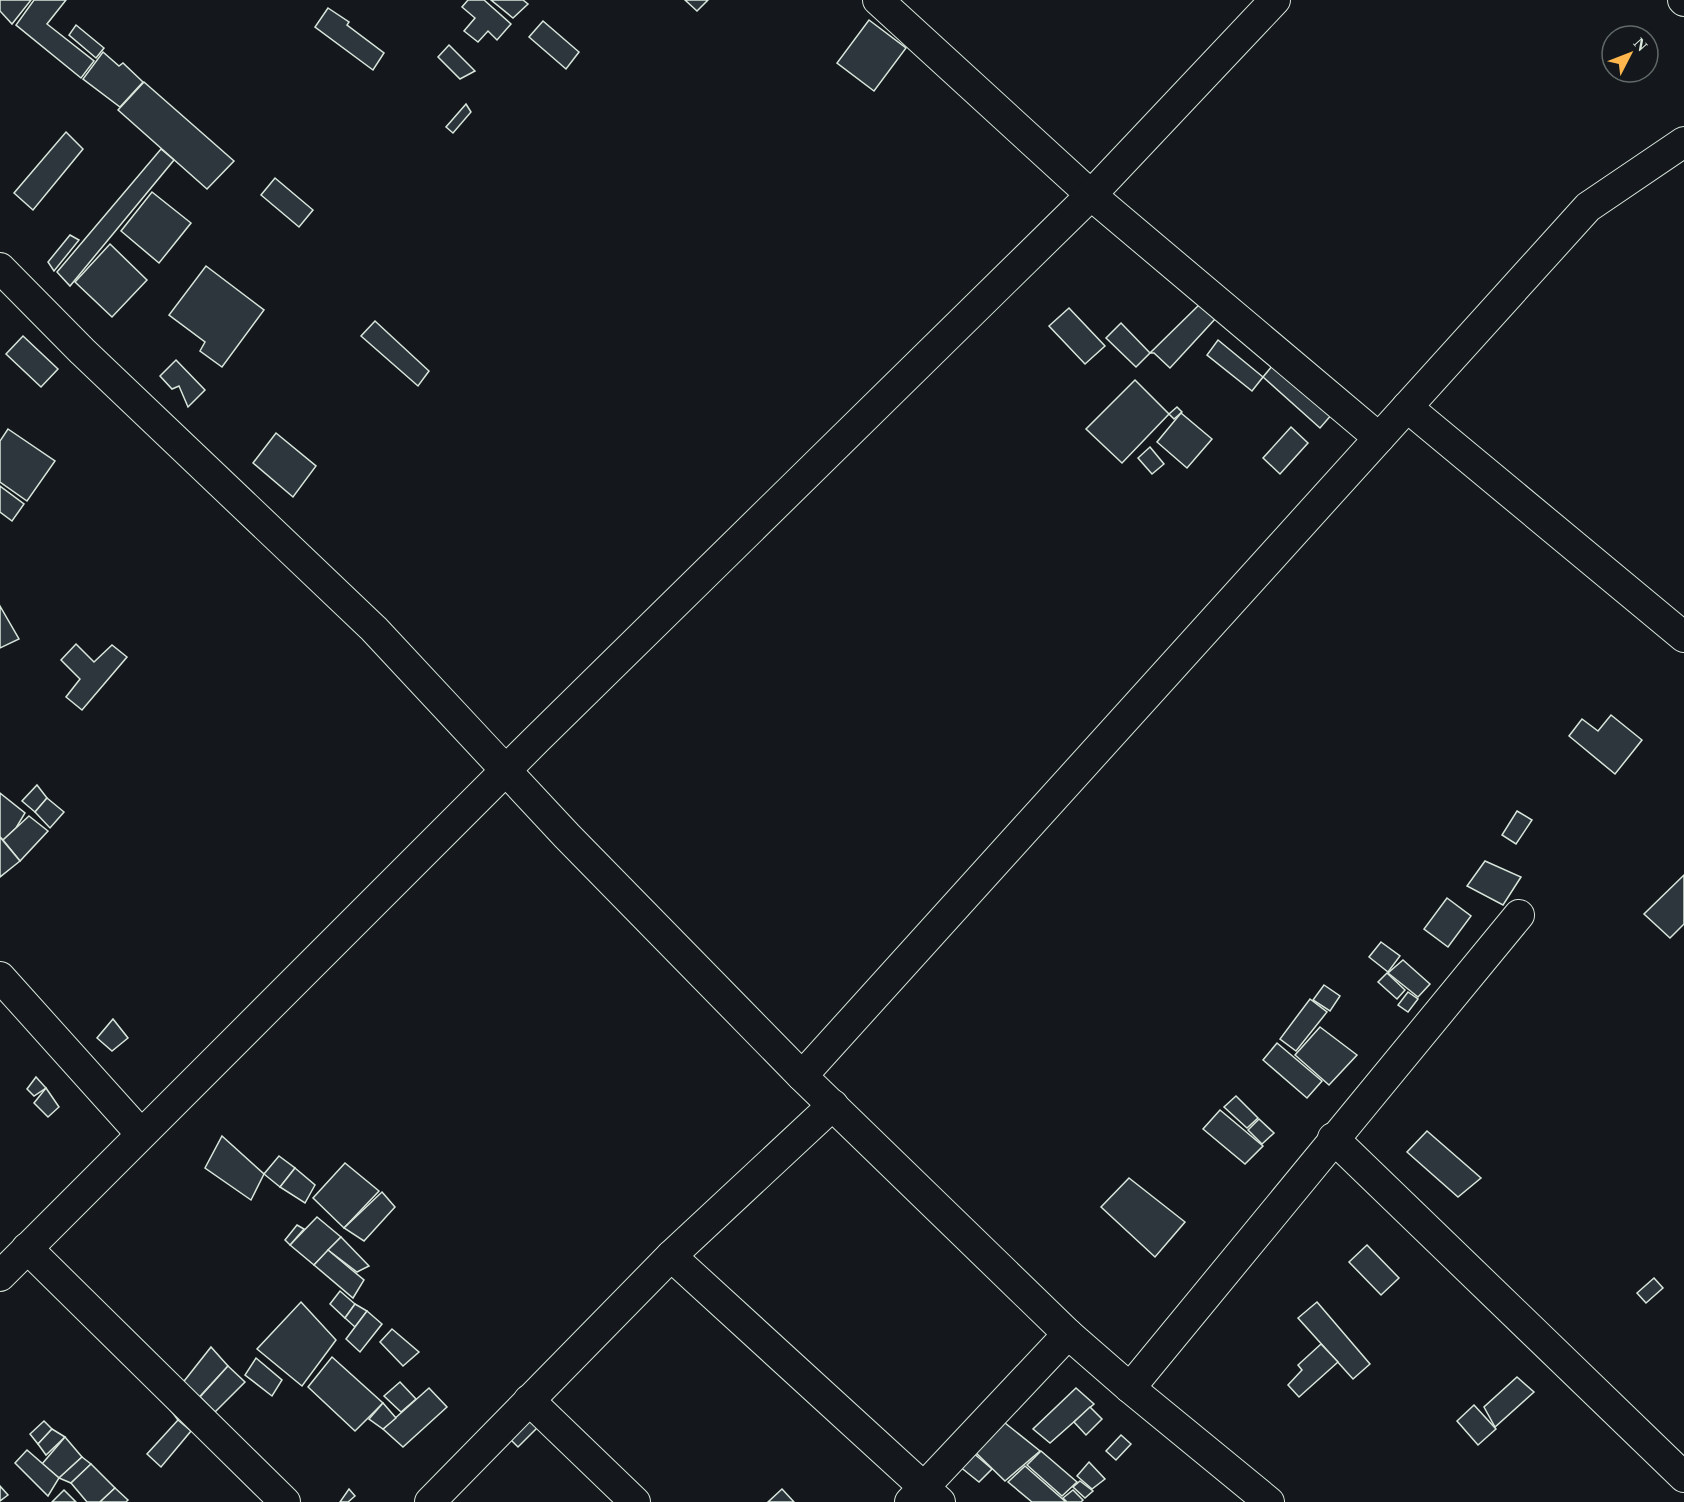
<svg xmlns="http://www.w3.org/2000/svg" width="1684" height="1502" font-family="'Times New Roman',serif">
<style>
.building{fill:#2c363c;stroke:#d8e6dc;stroke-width:1.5}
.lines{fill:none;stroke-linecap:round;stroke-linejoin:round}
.minor-casing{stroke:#d8e6dc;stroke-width:32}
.minor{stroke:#14181c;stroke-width:30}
</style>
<rect width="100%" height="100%" fill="#14181c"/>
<g class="building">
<path d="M0,0h31l-19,24 -12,-13z"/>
<path d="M34,0h32l-19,24 47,37 -13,17 -65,-53z"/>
<path d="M468,0h16l27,24 -14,16 -9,-9 -10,11 -14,-11 11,-13 -13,-11z"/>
<path d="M491,0h32l5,4 -15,14z"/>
<path d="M685,0h23l-11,11z"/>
<path d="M328,8l21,14 -2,3 37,28 -11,17 -58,-43z"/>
<path d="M869,20l37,28 -32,43 -37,-28z"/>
<path d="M543,21l36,31 -13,17 -37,-32z"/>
<path d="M76,25l28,23 -8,10 -27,-23z"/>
<path d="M449,45l26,26 -15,8 -22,-22z"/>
<path d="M103,52l16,14 4,-3 20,19 -23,25 -37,-28z"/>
<path d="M144,82l90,79 -27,28 -89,-79z"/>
<path d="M466,104l5,8 -18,21 -7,-6z"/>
<path d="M66,132l17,17 -50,61 -19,-17z"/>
<path d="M161,149l13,11 -104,126 -13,-14z"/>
<path d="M275,178l38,32 -14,17 -38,-32z"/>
<path d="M152,192l39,31 -32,40 -38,-32z"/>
<path d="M70,235l9,5 -25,31 -6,-9z"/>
<path d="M110,244l37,36 -35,37 -37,-35z"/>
<path d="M206,266l58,44 -42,57 -22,-16 5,-9 -36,-27z"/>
<path d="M1201,303l15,15 -46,50 -16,-15h-4z"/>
<path d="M1069,308l36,38 -20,18 -36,-38z"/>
<path d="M375,321l54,50 -11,15 -57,-50z"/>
<path d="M1121,323l29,30 -14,14 -30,-29z"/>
<path d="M23,336l35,33 -17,18 -35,-33z"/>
<path d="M1218,340l45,37 -11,14 -45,-36z"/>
<path d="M176,360l29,30 -17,17 -9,-21 -7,3 -12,-13z"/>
<path d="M1277,360l63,45 -20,23 -57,-51z"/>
<path d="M1135,380l34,34 -47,49 -36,-34z"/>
<path d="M1177,407l5,5 -8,7 -5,-5z"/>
<path d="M1181,413l31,26 -25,29 -30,-26z"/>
<path d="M1291,427l17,16 -28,31 -17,-16z"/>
<path d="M8,429l47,32 -28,40 -27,-19v-41z"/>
<path d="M276,433l40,33 -23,31 -40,-34z"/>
<path d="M1150,447l14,17 -12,10 -14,-16z"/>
<path d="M0,486l24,18 -12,17 -12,-9z"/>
<path d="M0,606l19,33 -19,9z"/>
<path d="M76,644l18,18 18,-17 15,12 -45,53 -16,-13 14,-18 -19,-19z"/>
<path d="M1611,715l31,25 -27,34 -46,-38 13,-17 16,12z"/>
<path d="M37,785l10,13 -12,14 -13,-11z"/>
<path d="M0,793l25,20 -9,15 -13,12 -3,-3z"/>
<path d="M47,798l17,14 -14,16 -15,-16z"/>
<path d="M1517,811l15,9 -16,24 -14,-9z"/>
<path d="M29,816l19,15 -28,30 -17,-21z"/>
<path d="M0,837l20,24 -20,16z"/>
<path d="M1485,861l36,16 -18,28 -36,-19z"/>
<path d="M1684,875v49l-14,14 -26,-24z"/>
<path d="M1447,898l24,18 -23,31 -24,-18z"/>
<path d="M1381,942l19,14 -12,16 -19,-15z"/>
<path d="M1403,960l27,24 -12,13 -30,-24z"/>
<path d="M1387,973l18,17 -8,9 -19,-17z"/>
<path d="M1324,985l16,11 -10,15 -17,-11z"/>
<path d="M1408,992l10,7 -10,13 -10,-7z"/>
<path d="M1310,999l17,13 -31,39 -16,-12z"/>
<path d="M113,1019l15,19 -16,13 -15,-13z"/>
<path d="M1320,1027l37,28 -28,30 -34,-30z"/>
<path d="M1277,1043l45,38 -15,17 -44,-38z"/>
<path d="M36,1077l10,11 -12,8 -7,-7z"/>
<path d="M46,1088l13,19 -11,10 -14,-14z"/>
<path d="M1236,1096l22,22 -11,10 -23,-21z"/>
<path d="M1220,1110l43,36 -18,18 -42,-35z"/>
<path d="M1259,1119l15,14 -12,11 -14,-14z"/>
<path d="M1427,1131l54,47 -23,19 -51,-45z"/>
<path d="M222,1136l42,38 -13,26 -46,-32z"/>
<path d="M279,1156l16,12 -15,19 -16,-13z"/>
<path d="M345,1163l34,28 -35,37 -31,-30z"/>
<path d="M295,1168l20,17 -10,18 -25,-16z"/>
<path d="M1129,1178l56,44 -30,35 -54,-50z"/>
<path d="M382,1192l13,15 -31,34 -20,-13z"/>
<path d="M317,1217l24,20 -27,28 -24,-20z"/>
<path d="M297,1225l7,4 -14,16 -5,-5z"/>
<path d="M341,1237l28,29 -12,6 -29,-22z"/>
<path d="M1367,1245l32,33 -18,17 -32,-33z"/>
<path d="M328,1250l36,30 -11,18 -39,-33z"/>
<path d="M1654,1278l9,10 -17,15 -9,-10z"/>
<path d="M340,1291l15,13 -10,14 -15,-14z"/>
<path d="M301,1302l35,38 -34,46 -45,-37z"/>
<path d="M1317,1302l53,62 -17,15 -55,-61z"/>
<path d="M355,1304l12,7 -12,16 -10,-9z"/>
<path d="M367,1311l15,13 -22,28 -14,-13z"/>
<path d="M392,1329l27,23 -16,14 -23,-24z"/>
<path d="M1321,1344l17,18 -39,35 -11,-12 14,-15 -4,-5z"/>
<path d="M211,1347l17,19 -50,54 -12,-16z"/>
<path d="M332,1357l51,46 -28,28 -47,-44z"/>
<path d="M256,1358l26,22 -10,16 -27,-21z"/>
<path d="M228,1366l17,16 -30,30 -15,-15z"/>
<path d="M1517,1377l17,15 -39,35 -11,-20z"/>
<path d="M400,1382l16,17 -15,13 -17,-16z"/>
<path d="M429,1388l18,19 -44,40 -20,-18z"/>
<path d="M1076,1388l18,16 -44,39 -17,-14z"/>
<path d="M383,1403l13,15 -13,11 -14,-10z"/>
<path d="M1474,1405l22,24 -18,16 -21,-24z"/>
<path d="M1090,1407l12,12 -16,16 -12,-13z"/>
<path d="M529,1408l14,14 -25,25 -14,-14z"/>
<path d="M1000,1419l40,32 -35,30 -33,-32z"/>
<path d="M178,1420l13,11 -30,36 -14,-13z"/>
<path d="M44,1421l8,8 -14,15 -8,-10z"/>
<path d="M52,1429l13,8 -19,18 -8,-11z"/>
<path d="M1121,1435l10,9 -15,16 -10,-9z"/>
<path d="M65,1437l17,20 -23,21 -17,-14z"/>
<path d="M27,1450l32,28 -11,18 -33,-33z"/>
<path d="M971,1451l21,18 -13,13 -20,-16z"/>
<path d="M1041,1451l36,31 -15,14 -35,-31z"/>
<path d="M82,1457l9,7 -20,19 -12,-5z"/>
<path d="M1089,1462l16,17 -13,10 -15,-13z"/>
<path d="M91,1464l24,24 -15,14h-13l-16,-19z"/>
<path d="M1025,1466l41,36h-34l-24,-20z"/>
<path d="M1080,1481l13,10 -8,7 -12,-11z"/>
<path d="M0,1486l8,9 -8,6z"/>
<path d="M115,1488l13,12 -2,2h-26z"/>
<path d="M349,1489l6,7 -7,6h-8z"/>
<path d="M782,1489l12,13h-26z"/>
<path d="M64,1490l12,12h-24z"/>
<path d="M1073,1490l10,10 -2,2h-14l-4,-4z"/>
</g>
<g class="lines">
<g class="minor-casing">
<g id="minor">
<path d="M878,0l213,195 288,243"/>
<path d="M1683,0l1,1"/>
<path d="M0,268l82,83 292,278 193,207 235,240 266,258 62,54 139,114"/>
<path d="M1407,407l277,230"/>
<path d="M0,977l141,157"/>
<path d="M802,1076l786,-869 96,-65"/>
<path d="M1333,1138l351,339"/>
<path d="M27,1248l258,254"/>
<path d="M671,1256l269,246"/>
<path d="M0,1276l536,-536 555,-545 184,-195"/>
<path d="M1130,1388l389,-473"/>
<path d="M529,1400l106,102"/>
<path d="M430,1502l241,-246 162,-151"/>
<path d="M910,1502l158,-168"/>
</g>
</g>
<use href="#minor" class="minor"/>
</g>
<g transform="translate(1630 54) rotate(48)"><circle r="28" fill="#14181c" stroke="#626a69" stroke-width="1.5"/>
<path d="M0-4.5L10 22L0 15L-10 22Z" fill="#ffb74d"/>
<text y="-9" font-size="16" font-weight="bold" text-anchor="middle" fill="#d8e6dc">N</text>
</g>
</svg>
